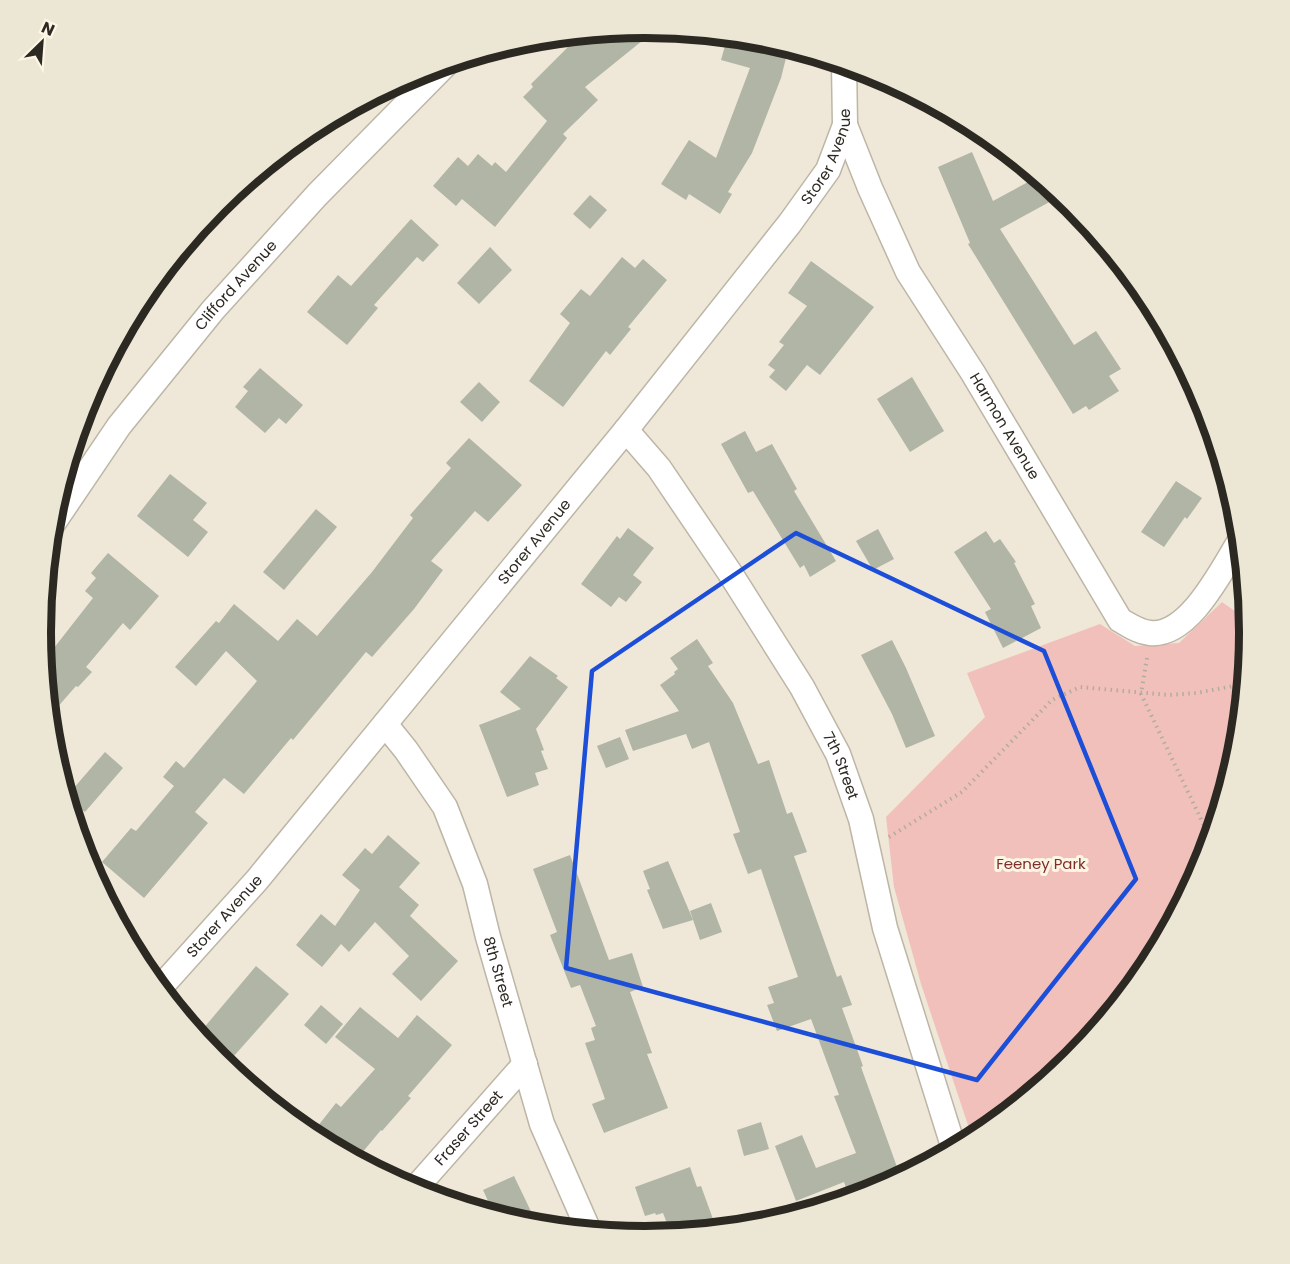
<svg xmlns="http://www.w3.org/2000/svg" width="1290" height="1264" font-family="Poppins,sans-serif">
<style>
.green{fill:#f1c0ba}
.building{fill:#b0b5a5}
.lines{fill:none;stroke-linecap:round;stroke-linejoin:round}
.street-casing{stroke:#bdb6a6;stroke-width:27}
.path{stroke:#b2ac9f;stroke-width:4;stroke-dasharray:1.5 4.5;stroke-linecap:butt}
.street{stroke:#fff;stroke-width:24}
.marked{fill:none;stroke:#1d4ed8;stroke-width:4.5;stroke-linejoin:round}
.labels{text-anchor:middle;stroke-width:6;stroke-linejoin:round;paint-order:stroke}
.street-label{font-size:15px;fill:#2c2923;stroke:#fdf6e5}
.park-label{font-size:15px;fill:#7f2e2a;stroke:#fdf6e5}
.rim{fill:none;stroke:#2c2923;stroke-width:8}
</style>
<rect width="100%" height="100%" fill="#efe8d8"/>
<path class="green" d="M1222,602l27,19 1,11 -12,118 -34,114 -56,104 -75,92 -92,75 -8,5 -52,-156 -27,-97 -8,-70 99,-100 -18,-44 133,-49 35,22 44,-3z"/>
<g class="building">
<path d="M645,27l13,1 -73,59 13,13 -35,34 4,4 -72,89 -33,-28 -6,7 -23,-20 25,-29 10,9 10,-12 14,12 3,-4 11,10 41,-51 -24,-24 10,-10 -2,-3 40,-40 -7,-9z"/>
<path d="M728,35l35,4 26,7 -8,32 -29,75 -24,39 4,2 -12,20 -31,-20 -3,6 -25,-16 28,-44 27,18 34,-90 -29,-8z"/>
<path d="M972,152l21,49 46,-25 7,6 9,17 -55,30 74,116 22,-14 25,38 -12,7 10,15 -30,19 -3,-4 -13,8 -105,-170 2,-1 -32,-76z"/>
<path d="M590,195l17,15 -17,19 -17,-15z"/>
<path d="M411,219l28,26 -16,17 -6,-5 -43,48 4,3 -31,37 -40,-33 31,-37 13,11z"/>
<path d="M490,247l22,23 -33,34 -22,-21z"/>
<path d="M622,257l13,11 8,-9 24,21 -39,47 3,2 -21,26 -4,-4 -43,56 -34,-26 41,-58 -10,-9 21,-25 9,7z"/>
<path d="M811,261l63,46 -54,68 -13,-10 -21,26 -17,-14 6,-7 -7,-5 16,-20 -5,-3 28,-36 -19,-13z"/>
<path d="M260,368l43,37 -17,19 -7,-6 -14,15 -30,-26 13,-16 -5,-4z"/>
<path d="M912,377l32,54 -34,21 -33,-53z"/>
<path d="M479,382l21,20 -18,20 -22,-20z"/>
<path d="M745,431l11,21 16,-8 25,45 -3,2 42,70 -26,16 -6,-12 -4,3 -47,-77 -5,2 -27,-49z"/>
<path d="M469,438l53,47 -34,37 -13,-11 -44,50 12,9 -29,39 -42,48 -6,-5 -73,88 -2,-2 -47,56 -20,-16 -29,34 13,11 -64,75 -42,-36 29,-34 5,3 38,-45 -11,-9 13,-16 8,7 73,-87 -31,-30 -30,35 -21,-19 41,-46 3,2 15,-19 44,37 19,-22 20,17 55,-64 41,-54 -3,-3 41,-47 -5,-5z"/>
<path d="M170,474l37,29 -14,17 15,12 -20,25 -51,-41z"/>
<path d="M1176,481l26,17 -15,21 -2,-2 -21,30 -23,-15z"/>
<path d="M316,509l21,18 -53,63 -21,-18z"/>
<path d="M628,528l26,20 -21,27 9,7 -16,20 -7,-5 -8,10 -30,-23 36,-48 3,3z"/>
<path d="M878,529l16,30 -21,11 -17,-29z"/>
<path d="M986,531l8,12 6,-4 16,23 -2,1 21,41 -4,2 10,22 -38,20 -18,-36 6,-3 -37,-57z"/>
<path d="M108,553l51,43 -29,34 -7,-7 -37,44 6,5 -14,15 -2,-1 -28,32 -5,-56 50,-64 -8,-7 11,-13 -5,-5z"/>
<path d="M697,639l16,24 -5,3 25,37 25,61 11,-4 18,54 5,-2 15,40 -13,4 43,121 4,-2 11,30 -10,3 21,58 -2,1 40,111 -25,13 -26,8 -6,-17 -48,19 -21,-55 27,-11 14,33 40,-15 -22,-57 5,-1 -28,-76 -34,12 -10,-26 7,-2 -6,-16 30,-10 -37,-108 -13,5 -15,-40 7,-2 -31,-90 -17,7 -6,-15 -53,17 -8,-21 54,-19 -19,-26 15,-11 -1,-2 4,-3 -8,-11z"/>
<path d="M892,640l14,28 29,68 -29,12 -14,-34 -31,-59z"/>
<path d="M530,656l28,20 -2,2 12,9 -32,42 8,21 -3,1 7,18 -13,4 4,12 -32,12 -28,-72 42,-16 -21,-17z"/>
<path d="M620,737l9,22 -23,9 -9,-22z"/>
<path d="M105,752l18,16 -38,44 -19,-15z"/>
<path d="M388,835l32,28 -21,24 20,18 -9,11 48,45 -37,40 -29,-27 17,-18 -34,-34 -26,30 -8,-8 -19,23 -26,-22 25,-31 14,12 25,-36 -18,-15 23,-27 7,6z"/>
<path d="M570,855l39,105 23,-7 11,34 -13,5 22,61 -5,1 21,54 -64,25 -12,-29 13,-5 -20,-56 10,-3 -4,-12 5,-2 -16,-41 -9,3 -21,-53 7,-3 -24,-63z"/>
<path d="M668,861l25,59 -30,9 -16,-39 3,-1 -7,-18z"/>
<path d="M711,903l11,29 -22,8 -10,-29z"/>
<path d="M256,966l33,28 -64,72 -8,-6 -20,-24z"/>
<path d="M321,1005l22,19 -17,20 -22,-19z"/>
<path d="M360,1007l38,31 19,-23 35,30 -44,51 3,2 -29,33 -1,-1 -25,30 -46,-24 26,-33 5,4 34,-38 -40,-32z"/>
<path d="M761,1122l8,27 -25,7 -7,-26z"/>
<path d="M690,1167l7,20 4,-1 16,44 -46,4 -8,-21 -7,2 -1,-2 -10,3 -10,-29z"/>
<path d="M514,1176l24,50 -11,-1 -32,-9 -12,-26z"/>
</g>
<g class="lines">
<g class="street-casing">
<g id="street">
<path id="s1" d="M845,125l25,63 38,84 65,101 147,247c9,5 19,12 30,13 40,4 73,-66 91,-94"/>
<path id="s2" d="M626,430l33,38 71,105 72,114 36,67 23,65 24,109 69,221"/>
<path id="s3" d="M50,528l69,-102 94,-116 104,-115 130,-132"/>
<path id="s4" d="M385,724l21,26 39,57 30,77 13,53 54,187 47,107"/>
<path id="s5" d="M159,989l98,-109 369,-450 164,-207 38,-53 17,-45 -1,-62"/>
<path id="s6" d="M413,1191l112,-127"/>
</g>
</g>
<g class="path">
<path d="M1147,658l-6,36 70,146"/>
<path d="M889,837l73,-45 90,-92 28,-13 89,8 27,-2 49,-9"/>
</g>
<use href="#street" class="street"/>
</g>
<path class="marked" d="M796,533l248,118 92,228 -159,201 -411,-112 26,-297z"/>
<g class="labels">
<g class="street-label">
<text dy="5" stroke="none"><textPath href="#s5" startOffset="1070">Storer Avenue</textPath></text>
<text dy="5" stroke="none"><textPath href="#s3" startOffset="306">Clifford Avenue</textPath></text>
<text dy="5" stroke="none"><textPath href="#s1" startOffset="342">Harmon Avenue</textPath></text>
<text dy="5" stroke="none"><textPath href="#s5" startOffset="584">Storer Avenue</textPath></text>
<text dy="5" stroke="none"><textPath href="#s2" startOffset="400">7th Street</textPath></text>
<text dy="5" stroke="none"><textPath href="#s5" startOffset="98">Storer Avenue</textPath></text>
<text dy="5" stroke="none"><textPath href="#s4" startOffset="276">8th Street</textPath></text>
<text dy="5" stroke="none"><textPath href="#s6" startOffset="84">Fraser Street</textPath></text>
</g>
<g class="park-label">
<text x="1041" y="869">Feeney Park</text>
</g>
</g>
<path d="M0 0H1290V1264H0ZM51 632a594 594 0 1 1 1188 0a594 594 0 1 1-1188 0Z" fill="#ece6d5" fill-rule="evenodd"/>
<path class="rim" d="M51 632a594 594 0 1 1 1188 0a594 594 0 1 1-1188 0Z"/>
<g transform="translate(42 42) rotate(25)" stroke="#fdf6e5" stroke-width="4.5" paint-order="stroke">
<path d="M0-4.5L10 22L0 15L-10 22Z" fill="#2c2923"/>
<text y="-9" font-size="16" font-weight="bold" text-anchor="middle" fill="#2c2923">N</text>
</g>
</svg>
